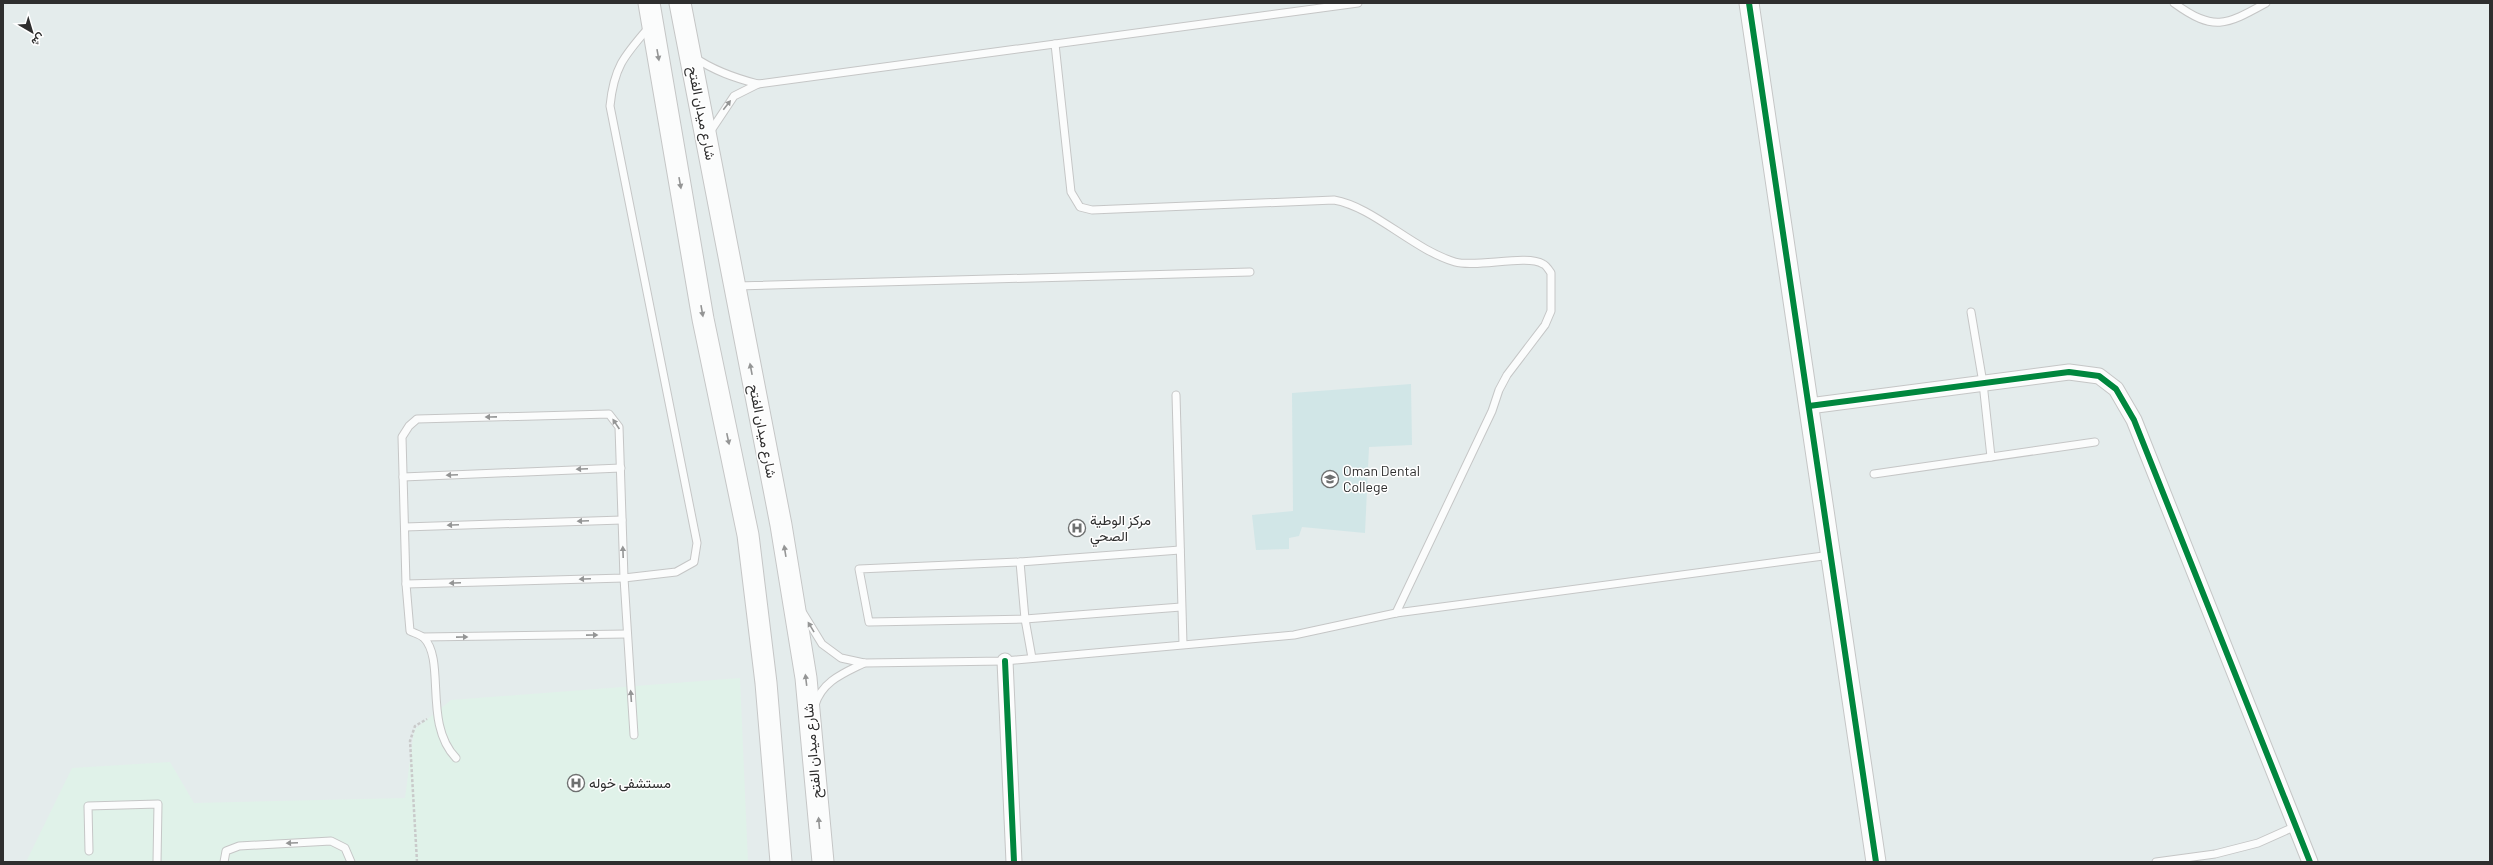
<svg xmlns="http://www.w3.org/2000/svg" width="2493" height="865" font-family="Barlow,Vazirmatn,sans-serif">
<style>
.education{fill:#d1e6e7}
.medical{fill:#e0f2e9}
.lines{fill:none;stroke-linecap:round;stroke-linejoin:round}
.service-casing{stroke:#c5c6c6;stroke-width:9}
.minor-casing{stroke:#c5c6c6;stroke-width:17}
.tertiary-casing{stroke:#c5c6c6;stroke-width:21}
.secondary-casing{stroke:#c5c6c6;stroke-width:23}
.path{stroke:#c9caca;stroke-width:2.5;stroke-dasharray:3 2;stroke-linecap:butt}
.service{stroke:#fbfcfc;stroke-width:7}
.minor{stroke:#fbfcfc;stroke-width:15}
.tertiary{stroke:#fbfcfc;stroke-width:19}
.secondary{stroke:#fbfcfc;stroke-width:21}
.cycleway-casing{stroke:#fff;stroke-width:8}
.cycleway{stroke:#00873e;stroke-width:6}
.oneway{fill:#949595}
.labels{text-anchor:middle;stroke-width:3;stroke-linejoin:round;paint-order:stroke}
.street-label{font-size:14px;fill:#2e2e2e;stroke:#fff}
.poi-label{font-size:14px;fill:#2e2e2e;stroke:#fff;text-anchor:start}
</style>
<rect width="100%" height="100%" fill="#e4ecec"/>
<path class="education" d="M1411,384l1,61 -43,2 -4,86 -63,-6 -3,9 -10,2v11l-33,1 -4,-35 41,-4 -1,-118z"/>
<path class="medical" d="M740,678l8,184h-722l46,-94 98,-6 24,41 211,-5 9,-68 37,-30z"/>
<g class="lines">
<g class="service-casing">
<g id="service">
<path d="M2174,3c40,29 52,22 92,0"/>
<path d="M1055,44l16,148 9,15 12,3 242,-10c40,7 78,49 121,62 21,6 72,-8 88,2 3,1 6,6 8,9v38l-6,14 -38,50 -8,15 -7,21 -96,202"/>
<path d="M694,57c20,14 41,21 64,27"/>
<path d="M710,132l24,-36 24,-12 600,-81"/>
<path d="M737,286l513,-14"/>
<path d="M1971,312l12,71 8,74"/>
<path d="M1176,395l7,249"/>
<path d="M1874,474l221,-32"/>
<path d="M403,477l218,-9"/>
<path d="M405,527l217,-7"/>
<path d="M1180,550l-160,12 -161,7 10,53 156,-3 156,-12"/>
<path d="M1020,562l5,57 7,39"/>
<path d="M406,584l218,-6 52,-6 18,-10 3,-19 -87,-437c4,-40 15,-51 40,-80"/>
<path d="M803,613l19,31 19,14 23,5 141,-2 289,-26 102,-22 435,-58"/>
<path d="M423,637l204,-3"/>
<path d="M815,705c7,-24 29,-32 49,-42"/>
<path d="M456,758c-33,-34 -10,-97 -32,-120 -3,-3 -10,-5 -14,-7l-4,-47 -4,-147 7,-11 8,-7 192,-5 10,13 5,151 10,157"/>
<path d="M89,851l-1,-45 70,-2 -1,58"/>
<path d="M224,862l2,-11 13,-5 92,-5 14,7 6,14"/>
<path d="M2156,862l59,-8 43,-11 38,-17"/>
</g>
</g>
<g class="minor-casing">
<g id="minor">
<path d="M1809,406l260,-34 30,4 17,13 18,31 176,442"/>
<path d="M1005,661l9,201"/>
</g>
</g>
<g class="tertiary-casing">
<path id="tertiary" d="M1749,3l127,859"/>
</g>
<g class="secondary-casing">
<g id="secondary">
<path d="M649,3l54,316 45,216 18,148 15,179"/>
<path d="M680,3l101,522 25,153 17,184"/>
</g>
</g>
<path class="path" d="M417,862l-7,-121 5,-15 12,-7"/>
<use href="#service" class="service"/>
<use href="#minor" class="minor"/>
<use href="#tertiary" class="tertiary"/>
<use href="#secondary" class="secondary"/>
<g class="cycleway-casing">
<g id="cycleway">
<path d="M1749,3l127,859"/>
<path d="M1809,406l260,-34 30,4 17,13 18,31 176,442"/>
<path d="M1005,661l9,201"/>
</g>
</g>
<use href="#cycleway" class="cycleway"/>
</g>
<defs><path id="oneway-solid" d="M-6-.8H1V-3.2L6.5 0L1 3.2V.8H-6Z"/></defs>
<g class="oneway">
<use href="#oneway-solid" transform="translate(658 55) rotate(80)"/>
<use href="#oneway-solid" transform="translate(727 105) rotate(-52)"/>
<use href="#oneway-solid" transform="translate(680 183) rotate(80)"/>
<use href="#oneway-solid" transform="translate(702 311) rotate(80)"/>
<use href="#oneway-solid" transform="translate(751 369) rotate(-101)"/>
<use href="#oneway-solid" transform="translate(491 417) rotate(179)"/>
<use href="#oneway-solid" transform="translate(616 424) rotate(-124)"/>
<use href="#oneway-solid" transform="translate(728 439) rotate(78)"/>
<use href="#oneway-solid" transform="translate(582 469) rotate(177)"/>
<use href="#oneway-solid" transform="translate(452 475) rotate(177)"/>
<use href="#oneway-solid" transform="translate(583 521) rotate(178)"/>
<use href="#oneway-solid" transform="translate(453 525) rotate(178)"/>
<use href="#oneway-solid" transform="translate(785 551) rotate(-99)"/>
<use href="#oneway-solid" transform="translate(623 552) rotate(-92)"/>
<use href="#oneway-solid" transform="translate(585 579) rotate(178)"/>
<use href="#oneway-solid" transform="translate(455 583) rotate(178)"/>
<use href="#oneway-solid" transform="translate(811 627) rotate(-121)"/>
<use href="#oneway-solid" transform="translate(592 635) rotate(-1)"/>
<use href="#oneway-solid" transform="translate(462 637) rotate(-1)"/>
<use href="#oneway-solid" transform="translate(806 680) rotate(-97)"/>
<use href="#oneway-solid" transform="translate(631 696) rotate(-94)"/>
<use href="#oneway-solid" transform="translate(819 823) rotate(-95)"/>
<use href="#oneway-solid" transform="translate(292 843) rotate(177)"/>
</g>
<defs>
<g id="university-ring" transform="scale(0.9)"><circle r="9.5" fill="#fff" stroke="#6e7070" stroke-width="1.5"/><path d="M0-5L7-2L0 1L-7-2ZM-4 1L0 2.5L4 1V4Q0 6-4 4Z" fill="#6e7070"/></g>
<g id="hospital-ring" transform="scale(0.9)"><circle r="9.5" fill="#fff" stroke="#6e7070" stroke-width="1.5"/><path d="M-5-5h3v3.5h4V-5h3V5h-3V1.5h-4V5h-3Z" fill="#6e7070"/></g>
</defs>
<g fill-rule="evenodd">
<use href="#university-ring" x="1330" y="479"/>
<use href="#hospital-ring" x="1077" y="528"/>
<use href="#hospital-ring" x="576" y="783"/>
</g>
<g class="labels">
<g class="street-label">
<text transform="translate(702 113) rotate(79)" y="5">شارع ميدان الفتح</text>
<text transform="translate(763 431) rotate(79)" y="5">شارع ميدان الفتح</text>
<text transform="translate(812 751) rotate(-95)" y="5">شارع ميدان الفتح</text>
</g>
<g class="poi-label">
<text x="1343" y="476">Oman Dental<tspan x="1343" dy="16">College</tspan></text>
<text x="1090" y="525">مركز الوطية<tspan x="1090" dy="16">الصحي</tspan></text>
<text x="589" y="788">مستشفى خوله</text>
</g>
</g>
<rect width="2493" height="865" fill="none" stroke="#2e2e2e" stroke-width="8"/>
<g transform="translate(32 32) rotate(142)" stroke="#ffffff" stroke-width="3" paint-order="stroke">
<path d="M0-3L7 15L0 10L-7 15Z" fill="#2e2e2e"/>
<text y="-6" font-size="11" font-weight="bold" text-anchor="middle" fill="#2e2e2e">ش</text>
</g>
</svg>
